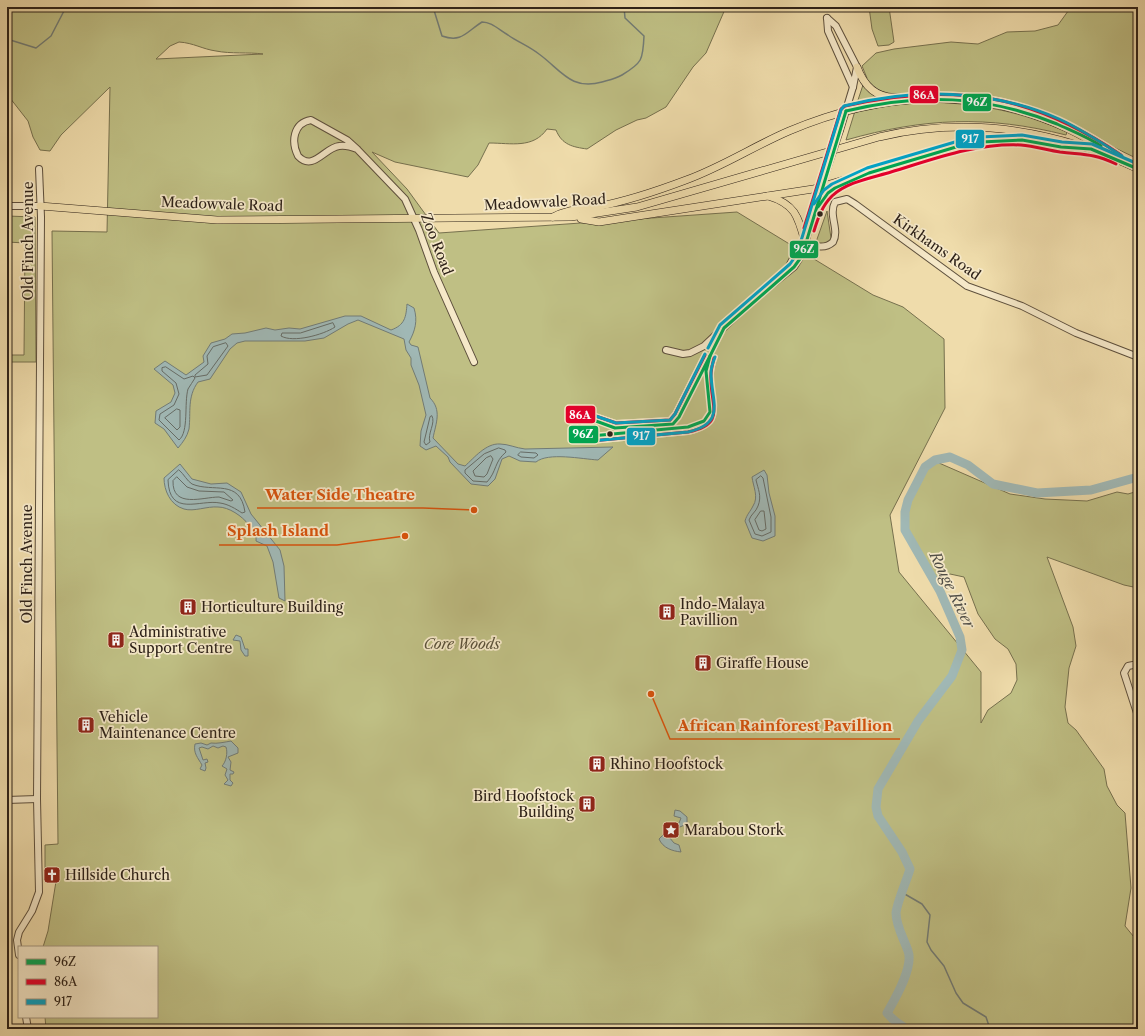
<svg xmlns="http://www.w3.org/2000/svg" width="1145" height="1036" font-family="'Libre Caslon Text',serif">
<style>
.green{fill:#bfbf84;stroke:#76704e;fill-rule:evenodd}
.water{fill:#a0b8b5;stroke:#727c76}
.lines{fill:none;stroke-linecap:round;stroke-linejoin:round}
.shore{stroke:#666c66;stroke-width:1}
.stream{stroke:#727c76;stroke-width:1.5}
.river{stroke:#a0b8b5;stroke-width:9}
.minor-casing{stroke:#5e503d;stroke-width:8}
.major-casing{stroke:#2d2118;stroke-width:8}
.minor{stroke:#f5e8c8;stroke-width:6}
.major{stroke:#efdcab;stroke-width:7}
.minor-bridge-casing{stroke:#5e503d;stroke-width:8;stroke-linecap:butt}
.minor-bridge{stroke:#f5e8c8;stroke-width:6}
.bus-1-casing{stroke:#f5e8c8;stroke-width:6}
.bus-2-casing{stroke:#f5e8c8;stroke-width:6}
.bus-3-casing{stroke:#f5e8c8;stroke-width:6}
.bus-1{stroke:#00a651;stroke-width:3}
.bus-2{stroke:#e4002b;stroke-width:3}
.bus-3{stroke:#02a2c5;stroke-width:3}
.bus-dot{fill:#2d2118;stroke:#f5e8c8;stroke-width:1.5}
.labels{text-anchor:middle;stroke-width:3.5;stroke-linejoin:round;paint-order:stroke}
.street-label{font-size:14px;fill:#2d2118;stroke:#f5e8c8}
.poi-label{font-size:14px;fill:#2d2118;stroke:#f5e8c8;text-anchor:start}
.park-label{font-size:14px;font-style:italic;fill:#595038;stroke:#f5e8c8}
.water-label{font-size:15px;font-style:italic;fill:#504e47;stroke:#f5e8c8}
.leader{fill:none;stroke:#d5530d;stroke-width:1.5}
.callout-dot{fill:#d5530d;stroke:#f5e8c8;stroke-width:1.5}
.callout-label{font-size:15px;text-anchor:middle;font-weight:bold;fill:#d5530d;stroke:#f5e8c8;stroke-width:3.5;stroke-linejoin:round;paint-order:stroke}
.line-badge{stroke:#f5e8c8;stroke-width:1.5}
.badge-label{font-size:11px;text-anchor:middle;font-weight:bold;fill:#fff}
</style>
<rect width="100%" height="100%" fill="#efdcab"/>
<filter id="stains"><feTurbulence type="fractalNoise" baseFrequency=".005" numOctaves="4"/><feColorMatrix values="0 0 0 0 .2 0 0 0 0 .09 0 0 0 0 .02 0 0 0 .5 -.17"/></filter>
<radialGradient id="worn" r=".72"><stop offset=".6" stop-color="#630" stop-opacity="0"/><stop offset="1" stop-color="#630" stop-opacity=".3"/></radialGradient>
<g class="green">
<path d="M7,7h719l-20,46 -13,14 -27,40 -20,11 -9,2 -21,10 -29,19c-14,-2 -25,-4 -31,-19l-9,-1c-14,20 -36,14 -58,14l-11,22 -10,12 -73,-15 -23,-10 35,37 32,44 298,-21 136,83 30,12 41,32 1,69 -55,107 9,57 82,100v51l7,-13 23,-17 6,-13 -1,-16 -8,-15 -13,-10 -17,-25 -14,-37 -14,-3 -10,7c-11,-14 -26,-29 -33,-45 -9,-20 8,-50 15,-69l4,-3 13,-1 71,31 35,5 42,2 30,-9 11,2 10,-3v97l-14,-3 -77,-28 26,70 3,19 -7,22 -4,39 3,16 8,7 28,39 3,17 10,19 8,8 6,75 -6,38 13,16v87h-1092l-1,-12h112v-70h-114l5,-16 10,-62h-13v-24l13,-1 -6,-613 55,1 3,-145 -49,48 -11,16 -10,-1 -7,-13 -5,-16 -18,-23 -3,-18zM179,42c15,1 23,7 37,9 15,3 32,1 47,3l-107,5 14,-13z"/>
<path d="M869,7h20l5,35 -5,3 -11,1 -6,-17z"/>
<path d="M1071,7h67v152l-60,-29 -51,-21 -18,-5 -57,-9 -25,-3 -36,4 -13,-4 -12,-12 1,-2 -5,-12 14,-13 18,-4 57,-7 27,2 29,-12 28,-1 23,-6z"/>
<path d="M863,85l20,14v1l-26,3z"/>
<path d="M929,102c53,2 90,9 138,30l-1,3c-79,-20 -142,-17 -220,5l9,-29 35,-6z"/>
<path d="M827,211l4,27 -2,4 -8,2 -5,-2z"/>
<path d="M7,216l28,1 1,145h-29v-7h17l1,-112 -18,-1z"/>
</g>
<g class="water">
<path d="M407,304l7,4c4,13 1,23 -5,34l2,3 7,2 12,51c12,12 6,25 3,40l25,26 7,2c9,-8 21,-23 35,-22 8,0 16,4 25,5l88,-2 -15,13c-16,-1 -50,-8 -62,2l-16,-1 -11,-5 -7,3 -7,20 -7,7 -17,-2 -21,-22 -2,-5 -12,-11 -10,4 -6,-4 1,-15 5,-16 -7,-30 -8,-20v-7l-5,-8 -2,-11 -46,-19 -10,4 -24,14 -19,3h-60l-8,2 -7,6 -20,30 -12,3c-11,15 -7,30 -9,47 -2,8 -6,13 -11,19l-14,-19 -9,-6 1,-12 15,-9 4,-9 -2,-8 -19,-16 11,-8 21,14 18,-13 -1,-6 8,-13 14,-4 7,-5 13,-1 21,-5 9,2 14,-2 11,1 45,-13h16l30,14c14,-5 15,-13 16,-26z"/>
<path d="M180,464l12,15 19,5 16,-1 14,9 10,22 29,36 4,16 1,35 -6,-3 -6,-36 -6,-16 -11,-5c1,-6 -4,-10 -7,-16 -7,-9 -20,-18 -31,-18 -11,-1 -24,5 -34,2 -14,-4 -20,-19 -20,-31z"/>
<path d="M764,470l3,5 2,18 6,23v20l-12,5 -11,-3 -7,-17c2,-7 5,-9 8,-15 6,-9 0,-20 -1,-29z"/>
<path d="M236,635l5,2 4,12h3v7h-3l-4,-6 -1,-9 -7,-1z"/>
<path d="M231,741l7,7v5l-10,4 3,5 -1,8 4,2 -1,2h-3v6l3,3 -2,3 -7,-2 4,-4 -3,-5 2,-6 -5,-3c4,-4 6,-13 4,-19l-3,-1 -5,2 -5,-2 -5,3 -6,-2 -3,1 4,12 4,-1 1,3 -3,1 1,5 -1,3 -5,-2 2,-4c-4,-7 -9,-12 -7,-21l6,-1 6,2 4,-2c6,1 14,-1 20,-2z"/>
<path d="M675,810l5,1 7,6v7l-12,5 -6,8 5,6 5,2 2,7c-9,-1 -18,-4 -22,-13l12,-12 8,-4 2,-5 -7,-2z"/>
</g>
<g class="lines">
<g class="shore">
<path d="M333,323l2,4c-12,8 -42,16 -54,9l1,-3h18z"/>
<path d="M226,343l2,3 -21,29 -12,2v-2l13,-11 -1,-8 6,-9z"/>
<path d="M166,367l18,12 9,-3 2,2c-2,4 -5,7 -7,11 -4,14 1,43 -9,51l-20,-20 1,-6 14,-9 5,-11 -3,-11 -14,-12v-3z"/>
<path d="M177,409l3,1v17l-3,3 -12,-12z"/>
<path d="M432,416c4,7 -5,18 -2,26l-4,3 -2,-3 6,-25z"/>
<path d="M499,448l6,2 1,2c-12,10 -9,19 -19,30l-14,-1 -8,-8v-3l19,-16z"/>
<path d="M521,452l15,1 2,2 -4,3 -13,-1 -3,-2z"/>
<path d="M491,456l2,3 -6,15 -3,3 -9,-1 -2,-5 13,-13z"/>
<path d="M179,470c5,4 8,11 13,14 21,9 48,-6 53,28l-3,1c-6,-4 -14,-9 -22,-10 -20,-4 -51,15 -52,-23z"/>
<path d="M761,476l2,2 8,39v15l-9,4 -7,-2 -6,-14c2,-6 7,-8 9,-14 4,-10 0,-17 -2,-26z"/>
<path d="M177,477l10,10 12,4 25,1 9,8 -2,1c-4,-1 -8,-3 -12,-4 -16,0 -47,12 -46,-16z"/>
<path d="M761,511h3l2,18 -4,2 -3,-1 -4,-10z"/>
</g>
<g class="stream">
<path d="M433,7l9,29c20,7 24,-4 40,-14 10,0 17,8 26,13 10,7 21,11 31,19 22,16 32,37 63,28 7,-2 13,-3 20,-7 20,-12 21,-15 22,-39l-19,-18 -1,-11"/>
<path d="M7,39l29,9 15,-12 15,-29"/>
<path d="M903,893l19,11 8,11 -3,27 4,8 13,16 12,27 7,10 23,14 4,12"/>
</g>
<path class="river" d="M906,1029c-8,-7 -11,-6 -19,-16 8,-14 27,-46 21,-62 -4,-12 -12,-25 -12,-38 1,-11 11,-33 14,-44l-8,-17 -24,-36 -2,-9 2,-18 40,-68 34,-45 10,-26 -2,-13 -20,-46 -35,-61v-18l3,-12 17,-33 10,-7 15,-3 18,8 25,19 44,9 54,-3 47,-13"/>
<g class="minor-casing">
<g id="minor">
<path d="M827,18l9,8 21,41 -4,20 -13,43"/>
<path d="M827,18l1,13 25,56"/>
<path d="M357,149c-5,-2 -12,-4 -18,-3 -15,2 -26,26 -41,10 -7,-14 -5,-33 13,-36l36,20 10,9 48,50 14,31 15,42 40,90"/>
<path d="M7,206h33"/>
<path d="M805,242c10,4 19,8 28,0 7,-13 -5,-26 2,-40l12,-3 8,5 112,82 55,20 54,27 62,24"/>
<path d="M786,272l13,-25 6,-5"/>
<path d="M666,350l17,4 7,-1 14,-7 50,-47 40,-32 10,-16 6,-29 17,-53"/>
<path d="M1138,664l-10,2 -4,7 14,43"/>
<path d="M7,800l30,-1"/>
<path d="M19,955l-2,-15 2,-8 13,-21 7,-19 -2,-93 4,-582 -2,-48"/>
<path d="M26,1017l2,12"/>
</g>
</g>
<g class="major-casing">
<g id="major">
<path d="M857,67c7,19 19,32 41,30"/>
<path d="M768,196c27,8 30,20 37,46"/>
<path d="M40,206l177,14 354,-3 66,-10 242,-70c89,-21 177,-7 259,32"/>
<path d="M553,217c14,-8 28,-7 43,-10 31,-6 61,-16 90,-27 36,-13 68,-34 103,-49 90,-38 185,-46 275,-4 17,8 32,16 47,27"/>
<path d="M581,219l18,3 214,-33 143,-42 25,-5 41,-2 56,8"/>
<path d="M810,222c8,-14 14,-30 30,-36"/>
</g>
</g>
<use href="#minor" class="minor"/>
<use href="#major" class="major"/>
<g class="minor-bridge-casing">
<path id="minor-bridge" d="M827,169l13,-39"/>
</g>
<use href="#minor-bridge" class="minor-bridge"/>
<g class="bus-1-casing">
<g id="bus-1">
<path d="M846,111c74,-18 140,-16 211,13 15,7 31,13 44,22"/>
<path d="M818,207l10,-14 7,-5 34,-15 87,-26 25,-5 41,-2 39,7 30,2 47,20"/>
<path d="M710,356l-4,15 4,41 -6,9 -16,6 -97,9 -7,-1 -5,-4 1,-10 5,-4 30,11 58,-4 6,-7z"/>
<path d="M710,356l14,-28 70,-61 8,-11 44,-145"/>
</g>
</g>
<g class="bus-2-casing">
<g id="bus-2">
<path d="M804,228l37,-119 4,-3c107,-24 184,-13 276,49"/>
<path d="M814,231c4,-13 8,-25 18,-35 15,-14 39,-18 59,-24 43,-13 84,-29 130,-27 13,1 26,5 39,7 24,3 32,1 56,12"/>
<path d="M705,355l-30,59 -5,6 -54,3 -32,-11 -9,7v14l7,6 9,2 97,-9c38,-8 23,-25 23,-52 -1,-7 1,-14 3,-22"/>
</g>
</g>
<g class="bus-3-casing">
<g id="bus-3">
<path d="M814,204l10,-14 8,-6 35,-16 88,-26 25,-5 42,-2 40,7 30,2 46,20"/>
<path d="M708,348l12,-23 70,-61 7,-10 44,-144 3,-4c71,-18 147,-17 215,13 22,10 42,23 63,37"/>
<path d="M705,354l-30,60 -5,6 -54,3 -32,-11 -9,7v15l7,6 9,1 97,-9c39,-9 23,-31 23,-59 0,-5 2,-11 4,-16"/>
</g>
</g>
<use href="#bus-1" class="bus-1"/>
<use href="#bus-2" class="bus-2"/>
<use href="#bus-3" class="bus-3"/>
</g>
<defs>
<g id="building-square" transform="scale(0.9)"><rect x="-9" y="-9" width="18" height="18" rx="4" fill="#8f2418" stroke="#f5e8c8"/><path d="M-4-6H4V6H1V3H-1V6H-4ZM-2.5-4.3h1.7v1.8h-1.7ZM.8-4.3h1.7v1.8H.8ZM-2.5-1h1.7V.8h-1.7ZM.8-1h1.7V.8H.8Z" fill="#fff"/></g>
<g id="sight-square" transform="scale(0.9)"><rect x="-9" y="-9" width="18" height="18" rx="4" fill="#8f2418" stroke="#f5e8c8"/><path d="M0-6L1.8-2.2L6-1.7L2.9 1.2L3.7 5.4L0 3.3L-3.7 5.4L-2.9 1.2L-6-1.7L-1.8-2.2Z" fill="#fff"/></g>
<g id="church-square" transform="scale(0.9)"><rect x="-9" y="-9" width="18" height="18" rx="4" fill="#8f2418" stroke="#f5e8c8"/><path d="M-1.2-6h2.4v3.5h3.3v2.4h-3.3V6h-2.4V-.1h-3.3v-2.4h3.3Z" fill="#fff"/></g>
</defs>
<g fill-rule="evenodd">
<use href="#building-square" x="188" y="607"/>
<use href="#building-square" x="667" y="612"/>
<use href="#building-square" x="116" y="640"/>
<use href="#building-square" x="703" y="663"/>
<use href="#building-square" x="86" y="725"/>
<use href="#building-square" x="597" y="764"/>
<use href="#building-square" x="587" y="804"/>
<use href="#sight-square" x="671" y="830"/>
<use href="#church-square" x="52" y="875"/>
</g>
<g class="bus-dot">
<circle cx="820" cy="214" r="3.5"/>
<circle cx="610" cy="434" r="3.5"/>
</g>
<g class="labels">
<g class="street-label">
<text transform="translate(545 202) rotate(-3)" y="5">Meadowvale Road</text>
<text transform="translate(222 204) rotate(2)" y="5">Meadowvale Road</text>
<text transform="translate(28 241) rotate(-90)" y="5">Old Finch Avenue</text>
<text transform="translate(437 244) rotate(69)" y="5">Zoo Road</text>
<text transform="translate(937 247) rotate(35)" y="5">Kirkhams Road</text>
<text transform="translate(27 564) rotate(-90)" y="5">Old Finch Avenue</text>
</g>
<g class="poi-label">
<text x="680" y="609">Indo-Malaya<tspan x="680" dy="16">Pavillion</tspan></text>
<text x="201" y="612">Horticulture Building</text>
<text x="129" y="637">Administrative<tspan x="129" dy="16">Support Centre</tspan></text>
<text x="716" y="668">Giraffe House</text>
<text x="99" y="722">Vehicle<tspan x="99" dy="16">Maintenance Centre</tspan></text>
<text x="610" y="769">Rhino Hoofstock</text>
<text x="574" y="801" text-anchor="end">Bird Hoofstock<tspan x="574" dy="16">Building</tspan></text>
<text x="684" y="835">Marabou Stork</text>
<text x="65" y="880">Hillside Church</text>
</g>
<g class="park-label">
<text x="462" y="649">Core Woods</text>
</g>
<g class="water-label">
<text transform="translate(952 590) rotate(64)" y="5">Rouge River</text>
</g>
</g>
<path class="leader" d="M474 510L423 508H257M405 536L337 545H219M651 694L670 739H900"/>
<g class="callout-dot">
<circle cx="474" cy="510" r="4"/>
<circle cx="405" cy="536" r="4"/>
<circle cx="651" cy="694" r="4"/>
</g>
<g class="callout-label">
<text x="340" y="500">Water Side Theatre</text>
<text x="278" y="536">Splash Island</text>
<text x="785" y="731">African Rainforest Pavillion</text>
</g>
<g class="line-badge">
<rect x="909" y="85" width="30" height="19" rx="4" fill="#e4002b"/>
<rect x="962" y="93" width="30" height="19" rx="4" fill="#00a651"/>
<rect x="955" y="129" width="30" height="20" rx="4" fill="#02a2c5"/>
<rect x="789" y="240" width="30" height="19" rx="4" fill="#00a651"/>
<rect x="565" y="405" width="31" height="19" rx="4" fill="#e4002b"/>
<rect x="568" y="425" width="31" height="19" rx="4" fill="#00a651"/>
<rect x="626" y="427" width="30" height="19" rx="4" fill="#02a2c5"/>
</g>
<g class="badge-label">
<text x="924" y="99">86A</text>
<text x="977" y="106">96Z</text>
<text x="970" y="143">917</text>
<text x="804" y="253">96Z</text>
<text x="580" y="419">86A</text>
<text x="583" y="438">96Z</text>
<text x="641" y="440">917</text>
</g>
<rect width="1145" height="1036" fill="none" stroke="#efdcab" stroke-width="24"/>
<rect x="8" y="8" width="1129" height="1020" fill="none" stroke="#2d2118" stroke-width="2"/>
<rect x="12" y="12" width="1121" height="1012" fill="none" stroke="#2d2118"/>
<rect x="18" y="946" width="140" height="72" fill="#f5e8c8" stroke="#a59882"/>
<rect x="26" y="959" width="20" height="6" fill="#00a651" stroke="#a59882"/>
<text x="54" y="966" font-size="12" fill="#2d2118">96Z</text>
<rect x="26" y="979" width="20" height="6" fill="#e4002b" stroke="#a59882"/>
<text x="54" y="986" font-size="12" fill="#2d2118">86A</text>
<rect x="26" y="999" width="20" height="6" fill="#02a2c5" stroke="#a59882"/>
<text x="54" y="1006" font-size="12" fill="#2d2118">917</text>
<rect width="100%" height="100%" filter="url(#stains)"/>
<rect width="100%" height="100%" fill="url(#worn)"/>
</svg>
